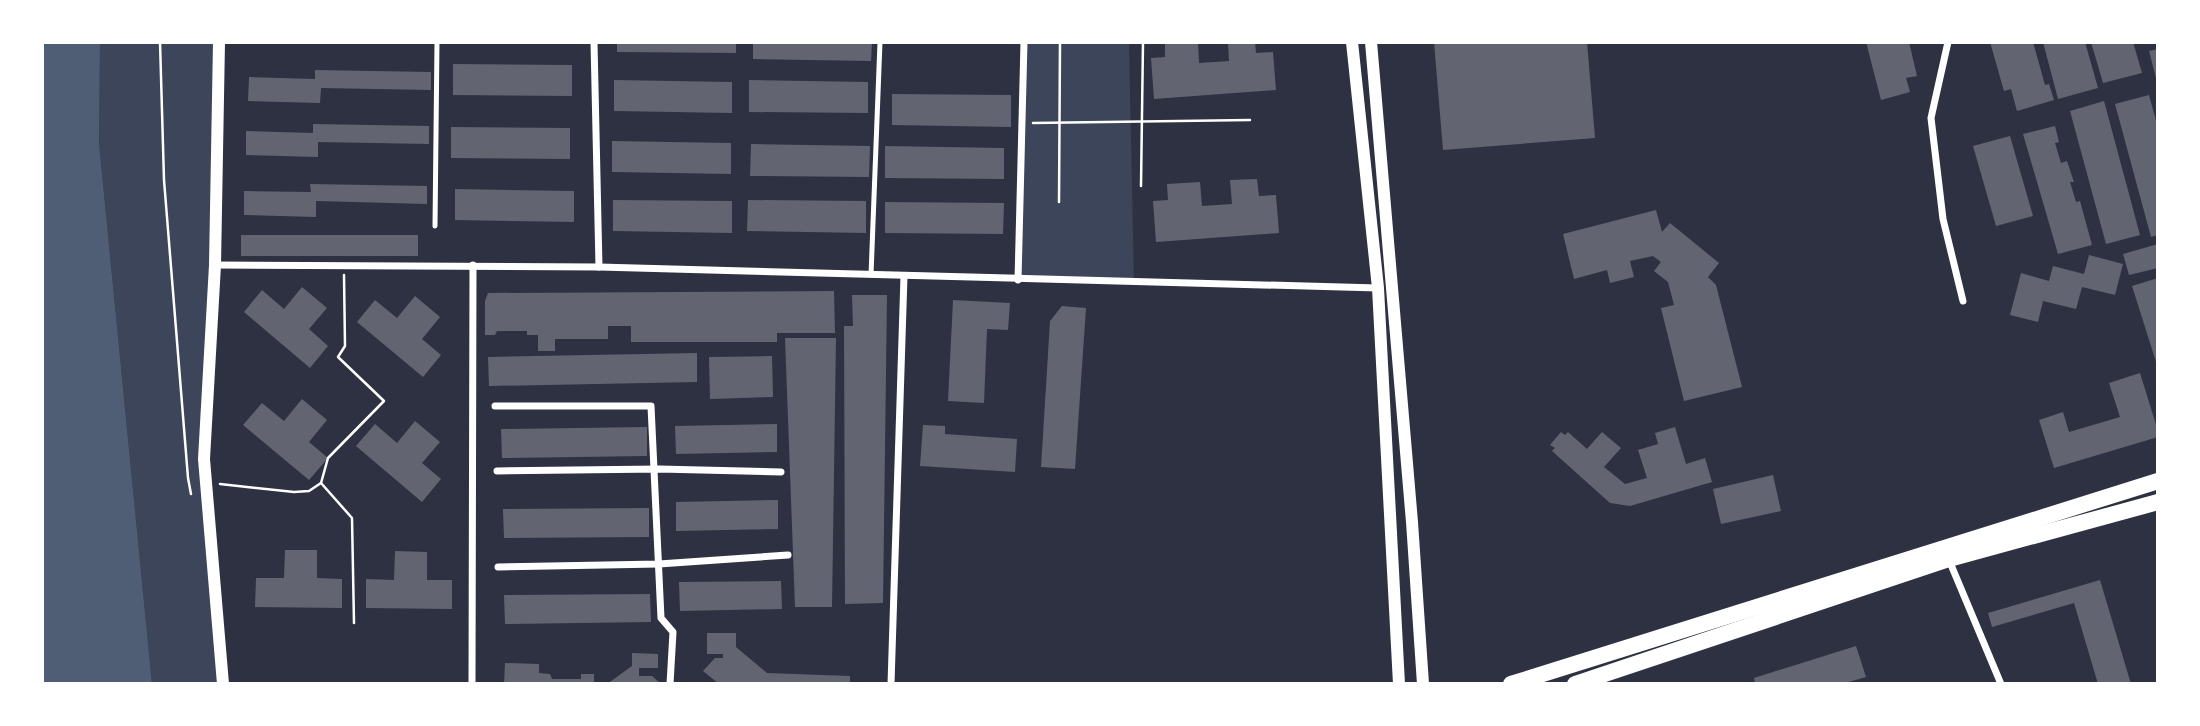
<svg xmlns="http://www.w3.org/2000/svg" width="2200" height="726" font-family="'DejaVu Sans',sans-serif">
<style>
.green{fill:#3c4559}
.water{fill:#4f5d75}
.building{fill:#626471}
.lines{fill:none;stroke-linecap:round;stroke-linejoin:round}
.path{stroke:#fff;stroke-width:2.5}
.service{stroke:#fff;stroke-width:5}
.minor{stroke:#fff;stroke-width:7}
.tertiary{stroke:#fff;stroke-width:12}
.primary{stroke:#fff;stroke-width:16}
</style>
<rect width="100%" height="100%" fill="#2d3142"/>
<g class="green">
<path d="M100,42h119l-15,417 19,225h-71l-53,-541z"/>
<path d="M1024,42h105l5,240 -116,-2z"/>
</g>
<path class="water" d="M42,42h58l-1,101 53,541h-110z"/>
<g class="building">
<path d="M617,42h119v11l-119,-1z"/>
<path d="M753,42h119l-1,19 -118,-2z"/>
<path d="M1165,42h33l1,21 30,-2 -1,-19h27l1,11 17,-1 3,38 -122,9 -3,-41 14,-1z"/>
<path d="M1434,42h153l8,96 -152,12z"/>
<path d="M1866,42h43l8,34 -11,2 4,14 -29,8z"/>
<path d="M1990,42h43l12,43 4,-1 5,16 -37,11 -6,-22 -7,2z"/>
<path d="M2043,42h42l13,46 -40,11z"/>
<path d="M2091,42h42l9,31 -39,10z"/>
<path d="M2158,49v33h-1l-8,-31z"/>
<path d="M453,64l119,1v31l-119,-1z"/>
<path d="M315,70l116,2v18l-110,-2 -1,15 -72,-2 1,-24 66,2z"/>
<path d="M614,80l118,2v31l-118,-2z"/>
<path d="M749,80l119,2v31l-119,-1z"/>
<path d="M892,94l119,1v32l-119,-2z"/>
<path d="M2149,95l9,33v107l-7,2 -36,-133z"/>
<path d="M2104,101l36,134 -34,9 -36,-133z"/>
<path d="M313,124l116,2v18l-111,-2v15l-72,-2v-24l67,2z"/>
<path d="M2055,126l4,16 -4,1 6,20 6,-2 7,21h-4l6,20 4,-1 12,44 -34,9 -35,-120z"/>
<path d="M451,127l119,1v31l-119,-1z"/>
<path d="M2010,136l23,80 -37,10 -23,-80z"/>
<path d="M612,141l119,2v31l-119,-2z"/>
<path d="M751,144l119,2 -1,31 -119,-1z"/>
<path d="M885,146l119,2v31l-119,-1z"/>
<path d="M1257,179l2,17 17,-1 3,38 -123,9 -3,-41 15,-1 -1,-16 33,-2 2,24 30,-2 -2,-24z"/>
<path d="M310,184l117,2v18l-111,-3v16l-72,-2v-24l67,1z"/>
<path d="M455,189l119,2v31l-119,-2z"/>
<path d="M613,200l119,1v32l-119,-2z"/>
<path d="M748,200l118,1v32l-119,-2z"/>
<path d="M885,202l119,1 -1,31 -118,-1z"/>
<path d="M1656,210l6,22 8,-9 49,40 -11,14 8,8 26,102 -58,14 -23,-93 13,-3 -6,-23 -14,-11 7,-9 -8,-6 -23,5 4,16 -24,6 -3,-13 -33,9 -11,-45z"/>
<rect x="241" y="235" width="177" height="21"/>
<path d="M2158,244v24l-29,7 -6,-21z"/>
<path d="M2089,255l34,9 -8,31 -33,-8 -6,22 -33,-8 -5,21 -28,-7 11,-42 28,8 4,-15 31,8z"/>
<path d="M2158,278v87h-1l-25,-79z"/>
<path d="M302,287l25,21 -18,21 19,17 -18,22 -66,-56 18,-22 22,19z"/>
<path d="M834,291l1,42h-58v9h-146v-16h-23v13h-53v12h-17v-16h-11v-4h-30l-2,4h-10v-34l3,-8z"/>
<path d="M852,295h35l-4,308 -38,1 -1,-278h9z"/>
<path d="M415,296l25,21 -18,22 19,16 -18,22 -66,-55 18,-22 22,18z"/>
<path d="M953,300l57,3 -2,27 -21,-1 -3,74 -36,-2z"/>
<path d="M1062,306l24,2 -11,161 -34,-2 9,-146z"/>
<path d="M785,338h51l-4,269h-37z"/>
<path d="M697,353v29l-208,4 -1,-29z"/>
<path d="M772,356l1,41 -63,2 -1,-42z"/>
<path d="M2140,373l18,58v6l-104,31 -15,-48 24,-8 6,20 51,-15 -11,-34z"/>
<path d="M302,399l25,21 -18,22 19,16 -19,22 -66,-55 19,-22 22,18z"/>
<path d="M415,421l25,21 -18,21 19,16 -19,23 -66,-56 19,-22 22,19z"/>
<path d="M777,424v28l-101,2 -1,-28z"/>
<path d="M923,425l22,1v8l72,5 -2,33 -95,-6z"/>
<path d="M647,427v29l-145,2 -1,-29z"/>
<path d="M1675,427l11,37 19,-6 7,24 -82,24 -20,-3 -58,-52 3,-3 -5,-3 11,-13 4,3 3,-3 19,17 15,-17 19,16 -17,19 21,17 22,-6 -9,-28 20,-6 -3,-11z"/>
<path d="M1773,475l8,36 -60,13 -8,-35z"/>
<path d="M778,500v29l-102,2v-29z"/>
<path d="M649,508v29l-145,1 -1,-29z"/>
<path d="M285,550h32v28l25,1v29l-87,-1 1,-29h28z"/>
<path d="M395,551l32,1v28h25v29l-86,-1v-29l28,1z"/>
<path d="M2100,580l31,104h-33l-24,-81 -82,24 -4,-14z"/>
<path d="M781,581l1,28 -102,2 -1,-29z"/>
<path d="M650,594l1,28 -146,2 -1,-29z"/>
<path d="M707,633h29v14l31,26 83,3v8h-131l-16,-13 12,-13h8v-4h-16z"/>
<path d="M1856,646l10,31 -24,7h-87l-1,-6z"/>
<path d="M632,653l26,1v14h-19v8h13l9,8h-54l25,-18z"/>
<path d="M505,663l34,1v9l11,1 2,5h29v-5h13v10h-90z"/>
</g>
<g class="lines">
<g class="path">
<path d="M160,42l4,138 24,298 3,16"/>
<path d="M1033,123l217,-3"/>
<path d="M1141,186l2,-144"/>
<path d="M1059,202l1,-160"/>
<path d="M321,483l7,-25 56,-57 -46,-44 7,-11 -1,-71"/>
<path d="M220,484l74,8 15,-1 12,-8 31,35 2,105"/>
</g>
<g class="service">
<path d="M435,226l2,-184"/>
<path d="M871,275l9,-233"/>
</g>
<g class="minor">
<path d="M594,42l5,225"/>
<path d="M1948,42l-17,76 12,101 20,82"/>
<path d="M215,265l384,2 779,21"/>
<path d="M1018,280l6,-238"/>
<path d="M495,406h156l10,212 12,14 -3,52"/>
<path d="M497,471l162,-2 122,3"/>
<path d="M1949,560l52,124"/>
<path d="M498,567l161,-3 129,-9"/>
<path d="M472,684l1,-419"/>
<path d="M891,684l13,-408"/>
</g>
<g class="tertiary">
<path d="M219,42l-4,223 -11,194 19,225"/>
<path d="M1352,42l26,246 21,396"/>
<path d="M1371,42l41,480 11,162"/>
</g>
<g class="primary">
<path d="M1511,684l647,-203"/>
<path d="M1575,684l374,-125 209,-57"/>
</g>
</g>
<rect width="2200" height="726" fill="none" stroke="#ffffff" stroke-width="88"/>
</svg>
